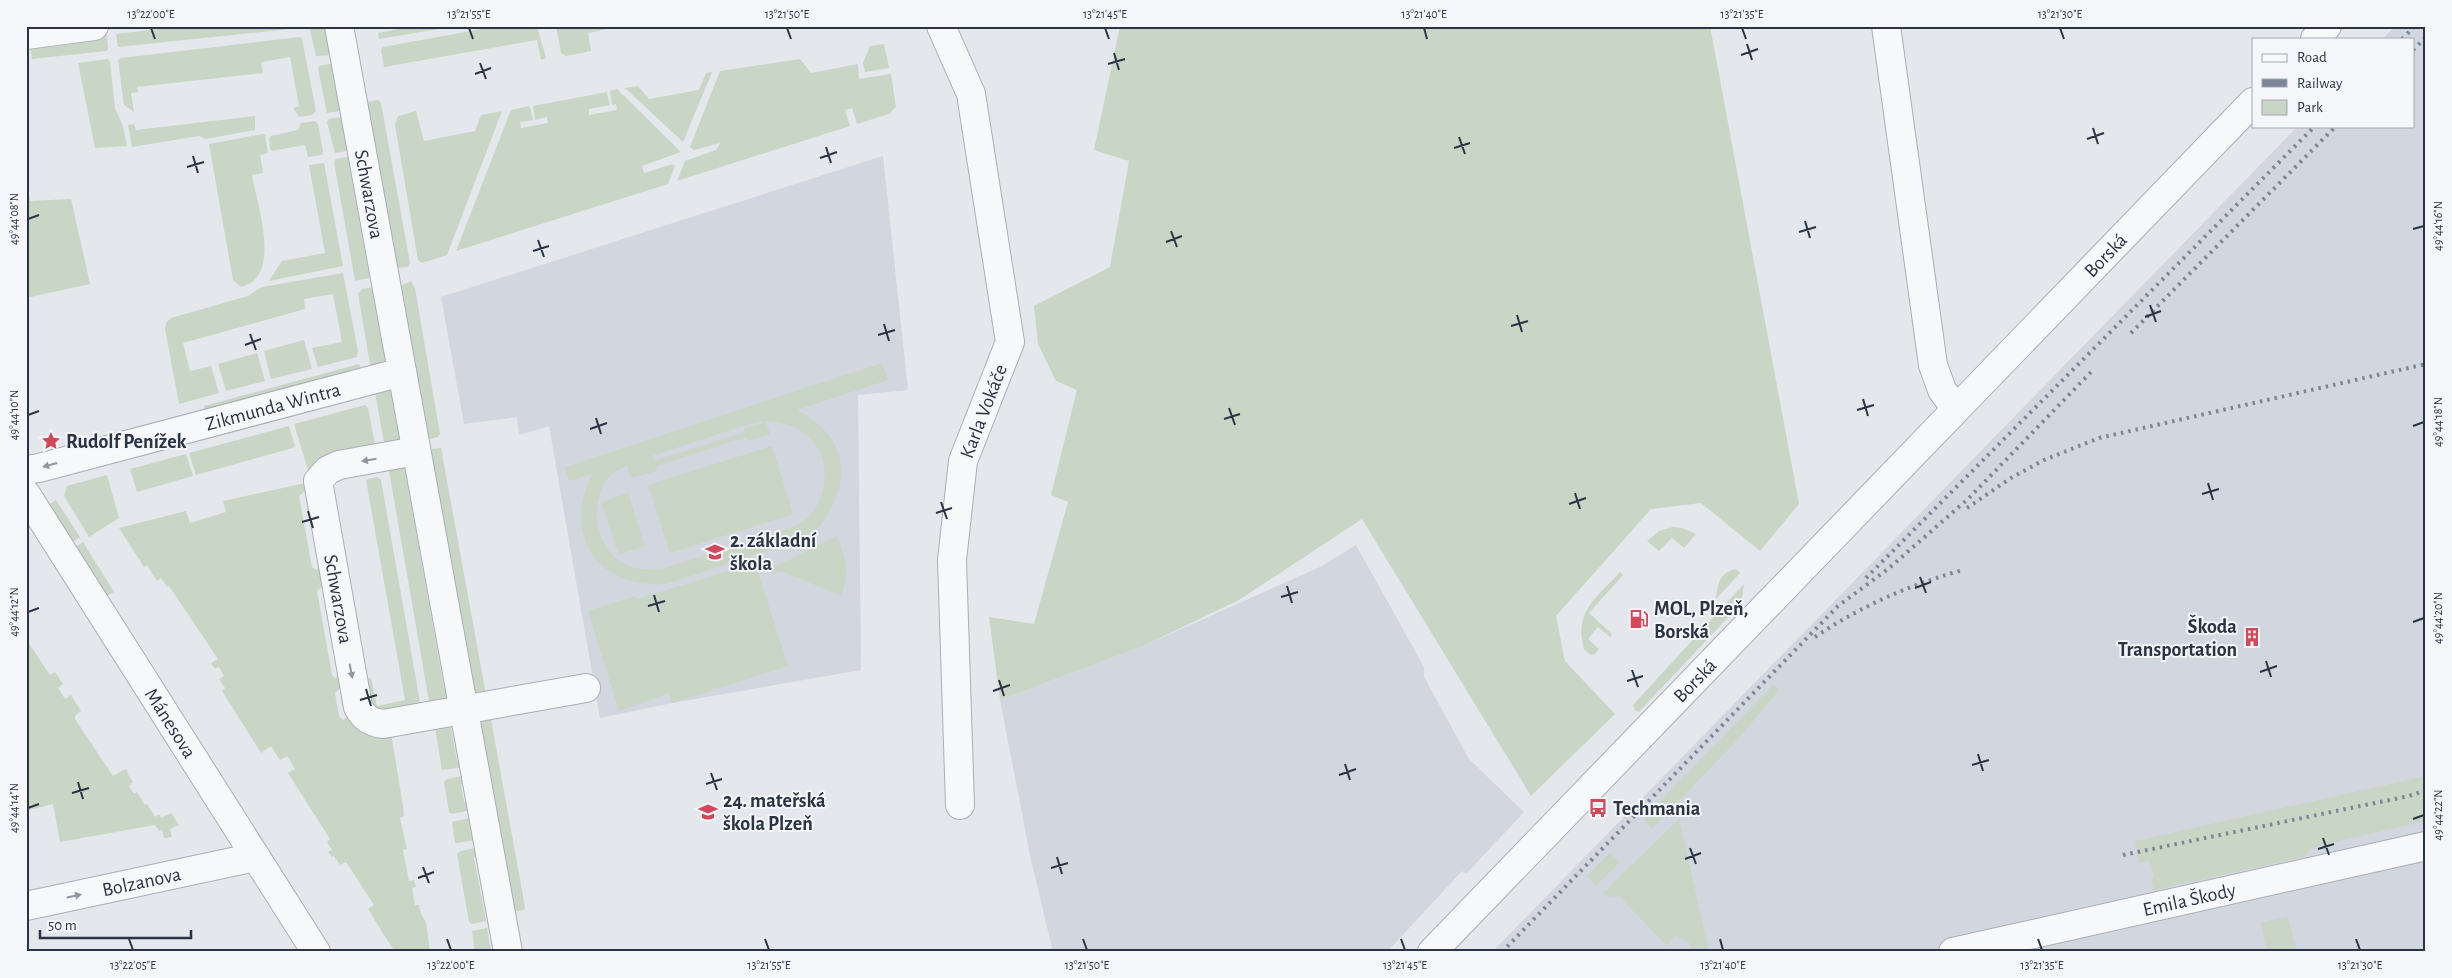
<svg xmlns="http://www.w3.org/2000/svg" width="2452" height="978" font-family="'Alegreya Sans',sans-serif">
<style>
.built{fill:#d2d6de}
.green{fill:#c9d6c5;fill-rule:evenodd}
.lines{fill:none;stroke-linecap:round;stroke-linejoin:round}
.minor-casing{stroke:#a9aeb7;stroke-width:30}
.minor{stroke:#f7f8fa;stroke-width:28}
.rail{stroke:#7d8696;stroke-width:4;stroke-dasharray:2.5 5;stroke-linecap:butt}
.oneway{fill:#9196a0}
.ticks{fill:none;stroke:#2b3445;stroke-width:2}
.labels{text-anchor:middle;stroke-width:4;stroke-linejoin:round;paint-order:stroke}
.street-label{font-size:20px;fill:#2b3445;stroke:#f4f6f9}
.poi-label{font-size:20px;font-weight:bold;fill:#2b3445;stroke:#f4f6f9;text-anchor:start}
.neatline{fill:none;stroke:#2b3445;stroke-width:2}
.ticks-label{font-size:12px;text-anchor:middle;fill:#2b3445}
</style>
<rect width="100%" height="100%" fill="#e4e7ec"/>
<g class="built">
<path d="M2395,26h31v926h-934l806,-826h115v-87h-30z"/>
<path d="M883,156l25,234 -50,5 3,275 -189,33 -72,15 -51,-292 -30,9 -2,-18 -53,7 -23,-127z"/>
<path d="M1356,545l68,122v10l45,82 55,53 -58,62 -4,-3 -75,81h-334l-22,-92 -31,-160 143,-54 177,-79z"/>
</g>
<g class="green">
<path d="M184,26h116l-1,2 -181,19 -2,-13z"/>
<path d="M309,26h23l5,29 -21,1z"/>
<path d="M414,26h42l-77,13 -1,-6z"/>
<path d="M498,26h39l9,32 -5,2 -4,-20 -153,27 -3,-17 2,-3z"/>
<path d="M556,26h51v3l-19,4 3,18 -25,5 -5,-3z"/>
<path d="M1120,26h590l89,478 -39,47 -59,-48 -50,6 -95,107 9,45 50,53 -84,82 -169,-277 -123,81 -96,46 -143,54 -11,-83 45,7 34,-122 -17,-7 26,-105 -21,-9 -18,-37 -4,-38 76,-39 19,-106 -35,-11z"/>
<path d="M107,35l1,14 -2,2 -74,8 -2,-12 3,-3z"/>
<path d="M300,37l2,2 14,72 -4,4 -13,2 -6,-9 6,-2 -9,-49 -29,5 2,11 -126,14 1,5 -7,1 3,19 -10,-7 -6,-45 3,-2z"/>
<path d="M884,44l5,24 -24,4 -2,-9 7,-17z"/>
<path d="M108,59l2,3 5,46 8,18 4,20 -32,2 -17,-85z"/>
<path d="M800,59l11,14 47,-9 1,15 32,-5 5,33 -7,7 -32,10 -5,-16 -7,2 5,16 -173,55 8,-20 31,-11 4,-7 -26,7 -4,-3 30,-76z"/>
<path d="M339,62l-2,12 -3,1 6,36 -13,2 -9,-44 1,-3z"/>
<path d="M712,72l-29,70 -58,-54 13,-2 11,13 50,-9 7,-17z"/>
<path d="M617,89l64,63 -39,14 2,7 29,-9 2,2 -7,18 -212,67 55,-141 19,-4 3,14 -13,2 1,6 27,-5 -1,-6 -12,3 -2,-14 74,-14 3,13 -21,4v6l28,-5 -1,-6 -4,1 -2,-14z"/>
<path d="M378,100l3,3 29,160 -2,4 -12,1 -30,-166z"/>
<path d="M416,111l8,30 51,-10 6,-16 21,-4 -55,144 -25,8 -4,-3 -23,-135 3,-9z"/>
<path d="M255,116v14l-50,9 -6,-3 -67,11 -4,-22 6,-1 2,6z"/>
<path d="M341,117l6,34 -12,2 -8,-31 2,-3z"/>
<path d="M315,121l3,3 5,27 -1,4 -14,2 -3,-12 -34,6 -2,-12 2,-3 27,-6 3,-7z"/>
<path d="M263,134l2,1 3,18 -8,2 3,18 -11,2c5,30 31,102 -11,112l-8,-7 -24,-136z"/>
<path d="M348,157l20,112 5,-1 4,8 -22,5 -21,-119 2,-3z"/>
<path d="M324,163l19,103 -74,15 13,-20 43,-8 -16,-88z"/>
<path d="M26,173l4,28 41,-2 19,85 -64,14z"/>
<path d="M343,273l15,78 -1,6 -39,10 -6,-19 30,-6 -9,-48 -29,5 1,10 -122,34 7,28 21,-5 8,27 -40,11 -14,-75 1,-6 5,-5 77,-22 14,-9z"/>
<path d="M411,281l4,7 25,146 -2,3 -8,2 -4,-3 -27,-149z"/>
<path d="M379,286l-1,13 -3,1 13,60 -4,4 -13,6 -13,-76 4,-5z"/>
<path d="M304,340l8,29 -41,10 -7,-28z"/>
<path d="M257,353l8,28 -39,10 -8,-27z"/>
<path d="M882,363l6,17 -91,30c11,6 22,13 30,23 28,33 10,79 -18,104l-143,47c-69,5 -104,-49 -74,-110l-23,7 -4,-14zM771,421c15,2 30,7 41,19 19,21 16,59 -5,78 -4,4 -11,7 -16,10l-129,41c-12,1 -24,1 -35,-4 -32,-14 -41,-65 -16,-90 4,-4 11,-7 16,-10l4,13 26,-7 -1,-5 90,-29 2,4 22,-7 -4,-12 -22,7 1,3 -91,29 -2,-5 -19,6 123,-40z"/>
<path d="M359,364l3,8 -157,42 -1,-8z"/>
<path d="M374,387h15l4,3 6,24 -4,1 4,18 4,-1 4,12 -22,4z"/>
<path d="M365,405l3,3 8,41 -66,28 -16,-53z"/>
<path d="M289,426l6,20 -2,2 -97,27 -7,-22z"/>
<path d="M772,446l21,68 -123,39 -22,-68z"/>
<path d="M441,448l46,252 -10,3 -49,-251 4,-3z"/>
<path d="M186,454l7,22 -56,16 -7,-23z"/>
<path d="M407,459l3,15 -4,1 38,213 3,-1 7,18 -24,2 -42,-242z"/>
<path d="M107,475l12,43 -30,19 -25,-41 3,-10z"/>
<path d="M377,477l4,3 40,228 -48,10 -15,-39 13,-1 6,28 28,-6 -39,-220z"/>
<path d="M305,483l8,2 -14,11 13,71 4,3 11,-9 2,20 -12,10 15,84 3,3 10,-8 2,12 -12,11 4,23 4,4 10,-8 38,21 12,73 1,10 -4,2 7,31 -4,1 6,31 5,-1 2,7 -4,1 3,17h4l2,9 5,8 4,30h-35c-9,-14 -18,-28 -27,-43l6,-4 -28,-43 -6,3 -6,-9 -2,1 -4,-5 4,-2 -5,-8 3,-3 -42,-66 7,-4 -8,-13 -7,4 -9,-14 -10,7 -39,-62 3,-3 -6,-9 5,-3 -5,-9 -4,2 -4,-6 7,-4 -49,-73 -2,1 -6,-9 -4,3 -10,-16 -3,2 -25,-39 67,-17 4,12 36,-11 -3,-11z"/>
<path d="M628,493l17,53 -26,8 -18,-52z"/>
<path d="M56,500l24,37 -9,6 -24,-37z"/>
<path d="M1673,527l9,1 14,6 -12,14 -12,-10 -13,13 -12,-10 12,-10z"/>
<path d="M837,536c9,21 13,38 4,60l-60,-25 -8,3 -2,-8 8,-1z"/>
<path d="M83,542l31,50 -9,5 -31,-49z"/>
<path d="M755,563l33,103 -116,37 -3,-10 -50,18 -31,-100 47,-15 2,3z"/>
<path d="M1736,569l4,4 -24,26c2,-16 3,-26 20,-30z"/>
<path d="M1620,572l3,3 -34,38 23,21 -2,3 -12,-10 -10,12 11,10 -4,5 -4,1 -7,-6c-10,-39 12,-50 36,-77z"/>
<path d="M1744,584l-2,15 -6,10 -97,103 -4,-2 -2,-5z"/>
<path d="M26,639l24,36 5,-3 8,12 -5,4 7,11 6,-4 10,16 -6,5v3l38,57 12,-7 3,2 -1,2 6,9 -4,4 5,8 3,-2 8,13 2,-1 8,13 4,-3 2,4 10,-5 8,12 -9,4 2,8 -8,1 -2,-8 -3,1 -4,-6 -95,17 -7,-38 -27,7z"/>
<path d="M1773,685l6,5 -39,47 -88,92 -9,-10z"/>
<path d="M490,714l35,193 -1,3 -13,2 -32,-197z"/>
<path d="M434,721l21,5 -4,1 6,34h3l5,6 -23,3z"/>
<path d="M466,775l-1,8 -4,1 3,18h4l4,8 -20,4 -3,-2 -5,-30 3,-3z"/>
<path d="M2426,776v45l-105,24 -10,4 -8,8 -149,33 -3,-12 3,-1 -4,-16 -11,2 -4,-22z"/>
<path d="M474,817l4,23 -23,3 -3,-21z"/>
<path d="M1679,819l1,3 29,130h-18l-2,-10 -14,-7 -8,11 -47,-49 -15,-1 -2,-3z"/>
<path d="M479,847l-1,9 -4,1 12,64 -14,3 -3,-2 -12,-68 3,-3z"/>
<path d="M1610,853l10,9 -24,24 -9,-10z"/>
<path d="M2288,917l9,35h-30l-6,-30z"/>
<path d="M487,928l4,24h-16l-3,-21z"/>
</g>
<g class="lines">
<g class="minor-casing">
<g id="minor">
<path id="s1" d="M339,26l169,926"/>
<path d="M941,26l30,68 39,248 -47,119 -11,99 8,245"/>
<path d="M1886,26l47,339 9,25 14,19"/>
<path d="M26,35l68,-9"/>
<path d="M2315,39l12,-13"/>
<path id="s2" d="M416,451l-77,14 -11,5 -10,11 40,226c6,11 12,15 25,17l203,-36"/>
<path id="s3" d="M26,470l13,-2 363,-96"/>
<path id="s4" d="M26,494l290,458"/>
<path id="s5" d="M26,906l230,-49"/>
<path id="s6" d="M1432,952l821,-850"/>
<path id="s7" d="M1953,952l473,-106"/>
</g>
</g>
<use href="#minor" class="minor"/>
<g class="rail">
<path d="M2402,39l13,-13"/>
<path d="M2413,50l13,-13"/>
<path d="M2131,333l205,-207"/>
<path d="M1967,508l44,-30 33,-18 55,-22 327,-74"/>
<path d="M1866,578l449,-452"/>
<path d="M1815,637c46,-31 94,-52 148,-67"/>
<path d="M2123,855l286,-59 17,-6"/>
<path d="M1502,952l336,-346 50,-37 80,-70 126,-130"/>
</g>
</g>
<defs><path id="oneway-solid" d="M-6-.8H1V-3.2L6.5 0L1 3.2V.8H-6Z" transform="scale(1.25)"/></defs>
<g class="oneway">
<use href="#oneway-solid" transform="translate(369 460) rotate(170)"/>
<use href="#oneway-solid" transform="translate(50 465) rotate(165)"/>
<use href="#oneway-solid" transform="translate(351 671) rotate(79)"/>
<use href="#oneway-solid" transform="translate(74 896) rotate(-12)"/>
</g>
<path class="ticks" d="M151,28l4,11M469,28l4,11M787,28l4,11M1105,28l4,11M1424,28l3,11M1742,28l4,11M2060,28l4,11M1747,44l5,16M1114,53l5,17M1741,55l17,-6M480,63l6,16M1108,64l17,-5M475,74l16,-6M2093,128l5,16M1459,137l6,17M2087,139l17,-6M826,147l5,16M1454,148l16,-5M193,156l5,17M820,158l17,-6M187,167l17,-5M28,219l11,-4M1805,221l5,17M2413,229l11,-3M1171,231l6,16M1799,232l17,-5M538,240l6,17M1166,242l16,-6M533,251l16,-5M2150,305l6,17M1517,315l5,17M2145,317l16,-6M884,324l5,17M1511,326l17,-5M250,334l6,16M878,335l17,-5M245,345l16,-6M1863,399l5,17M1229,408l6,17M1857,410l17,-5M28,415l11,-4M596,418l5,16M1224,419l16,-5M2413,426l11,-4M590,429l17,-6M2208,483l5,17M1575,493l5,16M2202,494l17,-5M941,502l6,17M1569,504l17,-6M308,511l5,17M936,513l16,-5M302,522l17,-5M1920,577l6,16M1287,586l5,17M1915,588l16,-6M654,595l5,17M1281,597l17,-5M648,606l17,-5M28,612l11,-4M2413,622l11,-4M2266,661l5,16M1632,670l6,17M2260,672l17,-6M999,680l5,16M1627,681l16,-5M366,689l5,17M993,691l17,-6M360,700l17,-5M1978,754l5,17M1345,764l5,16M1972,765l17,-5M711,773l6,17M1339,775l17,-6M78,782l5,17M706,784l16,-5M72,793l17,-5M28,808l11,-4M2413,819l11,-4M2323,838l6,17M1690,848l6,16M2318,849l16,-5M1057,857l5,17M1685,859l16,-6M423,867l6,16M1051,868l17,-5M418,878l16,-6M129,939l4,11M447,939l4,11M765,939l4,11M1083,939l4,11M1401,939l4,11M1720,939l3,11M2038,939l4,11M2356,939l4,11"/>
<defs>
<g id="sight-bare" transform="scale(1.5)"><path d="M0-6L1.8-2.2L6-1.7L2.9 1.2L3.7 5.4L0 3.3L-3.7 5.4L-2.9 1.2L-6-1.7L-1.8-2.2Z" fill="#d1495b" stroke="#f4f6f9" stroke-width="2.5" paint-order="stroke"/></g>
<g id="school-bare" transform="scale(1.5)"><path d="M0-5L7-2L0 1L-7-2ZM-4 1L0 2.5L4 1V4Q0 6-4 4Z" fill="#d1495b" stroke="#f4f6f9" stroke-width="2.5" paint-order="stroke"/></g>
<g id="fuel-bare" transform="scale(1.5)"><path d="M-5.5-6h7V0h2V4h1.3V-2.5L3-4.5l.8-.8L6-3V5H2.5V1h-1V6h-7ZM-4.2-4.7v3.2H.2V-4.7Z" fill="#d1495b" stroke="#f4f6f9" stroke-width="2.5" paint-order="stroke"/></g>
<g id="building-bare" transform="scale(1.5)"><path d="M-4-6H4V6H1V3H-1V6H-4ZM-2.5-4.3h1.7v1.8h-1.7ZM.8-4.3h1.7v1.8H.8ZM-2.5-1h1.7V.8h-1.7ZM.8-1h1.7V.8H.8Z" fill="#d1495b" stroke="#f4f6f9" stroke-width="2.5" paint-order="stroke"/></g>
<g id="bus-bare" transform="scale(1.5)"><path d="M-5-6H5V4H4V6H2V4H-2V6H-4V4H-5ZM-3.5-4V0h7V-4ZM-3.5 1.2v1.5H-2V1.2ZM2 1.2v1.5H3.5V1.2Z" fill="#d1495b" stroke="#f4f6f9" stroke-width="2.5" paint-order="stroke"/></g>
</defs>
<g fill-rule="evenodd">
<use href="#sight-bare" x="51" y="441"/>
<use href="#school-bare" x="715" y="552"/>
<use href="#fuel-bare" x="1639" y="619"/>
<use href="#building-bare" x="2252" y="637"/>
<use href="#bus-bare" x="1598" y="808"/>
<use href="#school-bare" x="708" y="812"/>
</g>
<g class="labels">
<g class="street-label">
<text dy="7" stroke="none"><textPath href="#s1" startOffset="171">Schwarzova</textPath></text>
<text dy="7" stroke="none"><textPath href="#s6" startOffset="969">Borská</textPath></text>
<text dy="7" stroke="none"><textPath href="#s3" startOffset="255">Zikmunda Wintra</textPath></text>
<text transform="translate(983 411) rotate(-69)" y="7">Karla Vokáče</text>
<text dy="7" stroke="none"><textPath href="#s2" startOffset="225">Schwarzova</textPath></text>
<text dy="7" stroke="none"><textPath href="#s6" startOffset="378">Borská</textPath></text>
<text dy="7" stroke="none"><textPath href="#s4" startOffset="271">Mánesova</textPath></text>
<text dy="7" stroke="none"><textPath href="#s5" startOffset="118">Bolzanova</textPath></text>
<text dy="7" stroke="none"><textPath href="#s7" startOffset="242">Emila Škody</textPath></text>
</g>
<g class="poi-label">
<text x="66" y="448">Rudolf Penížek</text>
<text x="730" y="547">2. základní<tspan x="730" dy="23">škola</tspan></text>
<text x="1654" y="615">MOL, Plzeň,<tspan x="1654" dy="23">Borská</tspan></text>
<text x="2237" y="633" text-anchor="end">Škoda<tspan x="2237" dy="23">Transportation</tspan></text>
<text x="723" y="807">24. mateřská<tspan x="723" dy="23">škola Plzeň</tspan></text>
<text x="1613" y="815">Techmania</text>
</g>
</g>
<rect width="2452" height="978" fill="none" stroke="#f4f6f9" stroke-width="55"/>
<rect x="2252" y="38" width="162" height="90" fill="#f4f6f9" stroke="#a4a8b1"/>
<rect x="2262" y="54" width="25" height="8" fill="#f7f8fa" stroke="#a4a8b1"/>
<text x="2297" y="62" font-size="15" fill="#2b3445">Road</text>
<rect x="2262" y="79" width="25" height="8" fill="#7d8696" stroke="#a4a8b1"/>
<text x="2297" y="88" font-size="15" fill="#2b3445">Railway</text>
<rect x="2262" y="100" width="25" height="15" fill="#c9d6c5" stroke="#a4a8b1"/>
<text x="2297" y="112" font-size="15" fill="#2b3445">Park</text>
<path d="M40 930v8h151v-8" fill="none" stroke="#2b3445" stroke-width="2.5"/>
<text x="48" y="930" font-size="15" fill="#2b3445" stroke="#f4f6f9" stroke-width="4" paint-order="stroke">50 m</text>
<rect x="28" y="28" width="2396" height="922" class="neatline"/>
<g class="ticks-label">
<text x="151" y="18">13°22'00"E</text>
<text x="469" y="18">13°21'55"E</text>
<text x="787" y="18">13°21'50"E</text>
<text x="1105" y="18">13°21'45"E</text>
<text x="1424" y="18">13°21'40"E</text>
<text x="1742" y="18">13°21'35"E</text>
<text x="2060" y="18">13°21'30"E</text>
<text transform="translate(14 219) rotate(-90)" y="4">49°44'08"N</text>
<text transform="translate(2438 226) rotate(-90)" y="4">49°44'16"N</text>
<text transform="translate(14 415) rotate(-90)" y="4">49°44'10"N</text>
<text transform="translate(2438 422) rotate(-90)" y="4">49°44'18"N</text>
<text transform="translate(14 612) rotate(-90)" y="4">49°44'12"N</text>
<text transform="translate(2438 618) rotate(-90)" y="4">49°44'20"N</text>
<text transform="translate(14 808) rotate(-90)" y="4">49°44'14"N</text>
<text transform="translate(2438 815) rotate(-90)" y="4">49°44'22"N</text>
<text x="133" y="969">13°22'05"E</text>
<text x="451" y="969">13°22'00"E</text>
<text x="769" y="969">13°21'55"E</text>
<text x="1087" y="969">13°21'50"E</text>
<text x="1405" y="969">13°21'45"E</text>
<text x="1723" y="969">13°21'40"E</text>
<text x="2042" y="969">13°21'35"E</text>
<text x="2360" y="969">13°21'30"E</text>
</g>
</svg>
